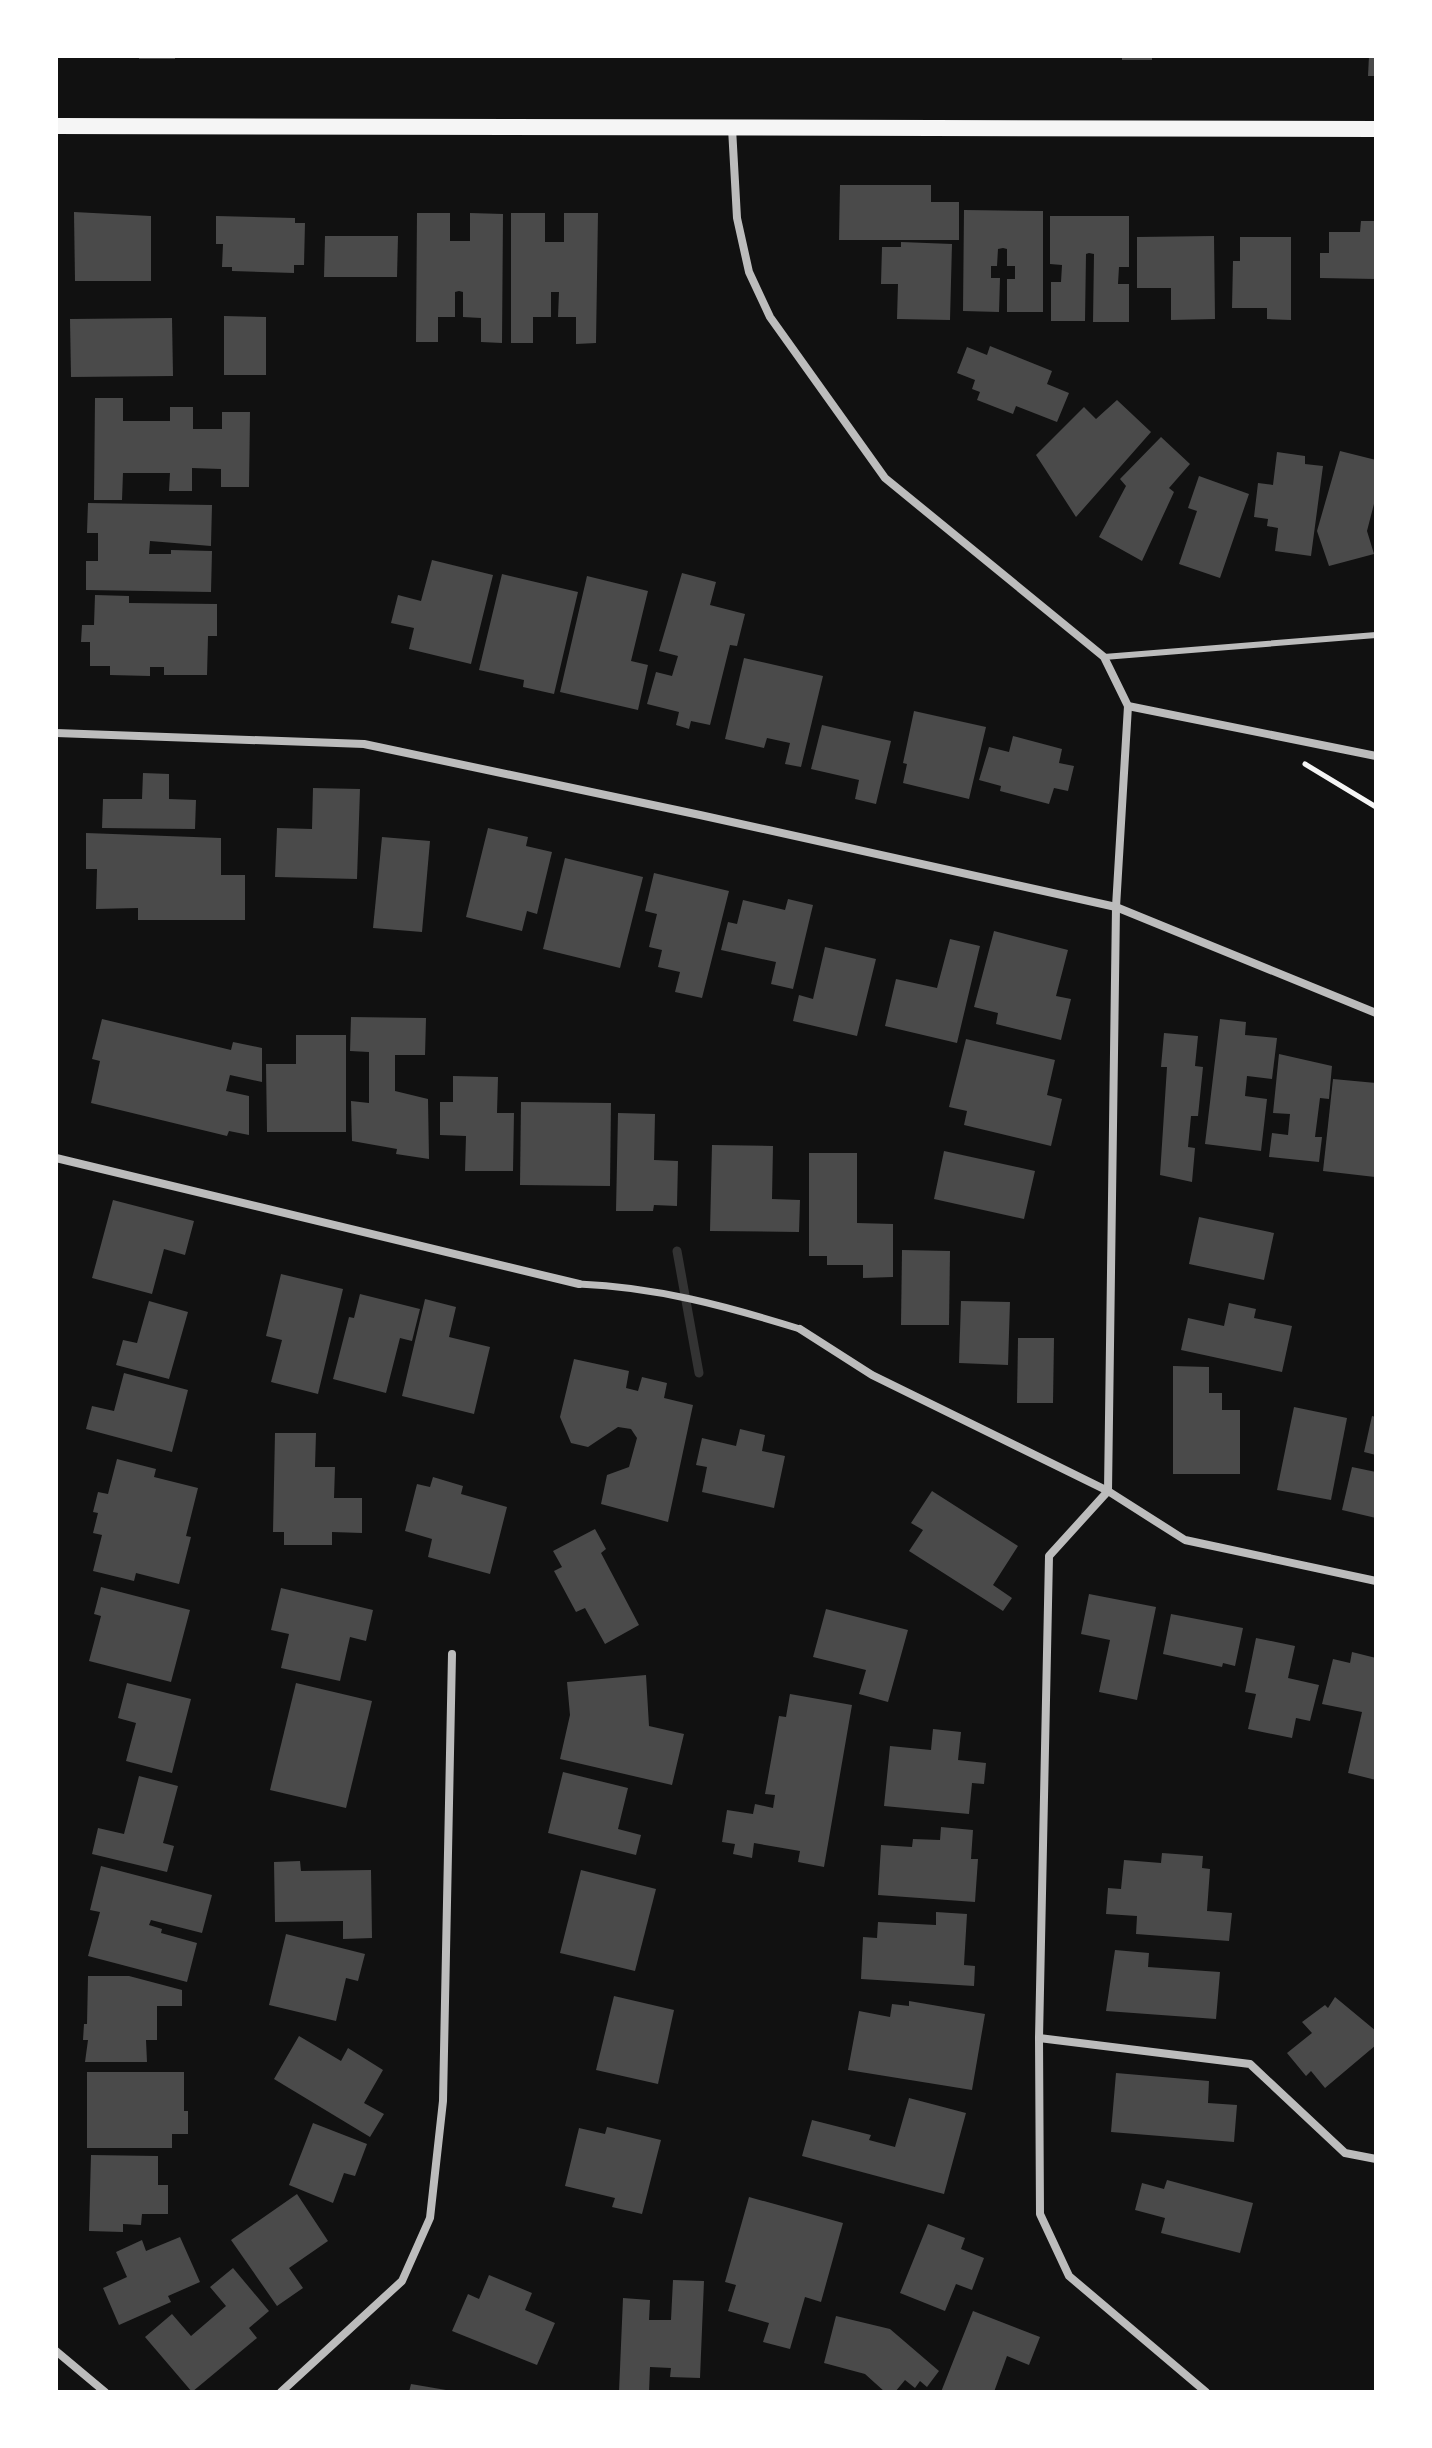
<svg xmlns="http://www.w3.org/2000/svg" width="1432" height="2448" font-family="Figtree,sans-serif">
<style>
.lines{fill:none;stroke-linecap:round;stroke-linejoin:round}
.stream{stroke:#333;stroke-width:9}
.building{fill:#4a4a4a}
.path{stroke:#f5f5f5;stroke-width:5}
.service{stroke:#bcbcbc;stroke-width:6}
.pedestrian{stroke:#bcbcbc;stroke-width:7}
.minor{stroke:#bcbcbc;stroke-width:8}
.secondary{stroke:#f5f5f5;stroke-width:16}
</style>
<rect width="100%" height="100%" fill="#111"/>
<g class="lines">
<path class="stream" d="M677,1251l22,122"/>
</g>
<g class="building">
<rect x="139" y="56" width="36" height="3"/>
<rect x="1122" y="56" width="30" height="4"/>
<path d="M1369,56h7v20h-8z"/>
<path d="M840,185h91v17h28v38h-120z"/>
<path d="M964,210l79,1v101h-36v-33h8v-13h-8v-17l-4,-1 -5,1 -1,17h-6v12h9l-1,34 -36,-1z"/>
<path d="M74,212l77,4v65h-76z"/>
<path d="M417,213h33v28h20v-28l33,1 -1,129 -21,-1v-24l-18,-1v-25l-4,-1 -4,1v25h-17v25h-22z"/>
<path d="M511,213h34v29h19v-29h34l-2,130 -20,1v-27h-18l1,-25h-8v25h-18v26h-22z"/>
<path d="M216,216l79,2v5h10l-1,42h-10v8l-62,-2v-4h-10l1,-23h-7z"/>
<path d="M1050,216h79v51h-10l-1,17h11v38h-36l1,-68 -5,-1 -3,1 -1,67h-34v-39h10l1,-17 -12,-1z"/>
<path d="M1361,221h15v58l-56,-1v-25h9v-21h31z"/>
<path d="M325,236h73l-1,41h-73z"/>
<path d="M1214,236l1,83 -44,1v-32h-34v-51z"/>
<path d="M1240,237h51v83l-24,-1v-11h-35l1,-47h7z"/>
<path d="M901,242l51,2 -2,76 -53,-1 1,-35h-17l1,-37h19z"/>
<path d="M224,316l42,1v58h-42z"/>
<path d="M172,318l1,58 -102,1 -1,-58z"/>
<path d="M990,346l62,25 -5,13 22,9 -12,29 -41,-16 -3,8 -36,-14 3,-8 -8,-3 3,-9 -18,-7 10,-26 20,8z"/>
<path d="M95,398h28v23h47v-14h23v22h29v-17h28l-1,75h-28v-18l-29,-1v23h-23l1,-18h-47l-1,27h-28z"/>
<path d="M1117,400l34,32 -75,85 -40,-62 48,-48 12,12z"/>
<path d="M1161,437l29,27 -21,24 5,4 -32,69 -43,-24 27,-51 -6,-7z"/>
<path d="M1340,451l36,9v36l-9,35 7,23 -45,12 -12,-35z"/>
<path d="M1277,452l28,4v8l18,2 -12,90 -36,-5 3,-23 -11,-2 1,-7 -14,-2 4,-34 15,2z"/>
<path d="M1199,476l50,18 -29,84 -41,-14 18,-53 -9,-3z"/>
<path d="M88,503l124,2 -1,41 -61,-5 -1,13h22v-4l41,1 -1,41 -125,-2v-29h12v-28h-11z"/>
<path d="M432,560l61,15 -22,89 -62,-15 5,-21 -23,-5 7,-28 23,6z"/>
<path d="M682,573l34,9 -6,23 35,9 -8,32 -7,-1 -20,80 -19,-4 -2,8 -13,-4 3,-13 -32,-8 9,-32 16,4 6,-20 -19,-5z"/>
<path d="M502,574l76,18 -24,102 -31,-7 1,-7 -45,-10z"/>
<path d="M587,576l61,15 -17,70 17,4 -10,45 -78,-18z"/>
<path d="M95,595l34,1v7l88,1v32h-9l-1,39h-43v-8h-14v9l-40,-1v-9h-20v-24h-9l1,-17h12z"/>
<path d="M744,658l79,18 -22,91 -16,-3 5,-21 -23,-5 -3,10 -39,-9z"/>
<path d="M914,711l72,16 -17,72 -66,-16 4,-19 -4,-1z"/>
<path d="M822,725l69,16 -15,63 -21,-5 4,-19 -48,-11z"/>
<path d="M1013,736l49,13 -3,14 15,3 -6,25 -14,-3 -5,16 -49,-13 1,-5 -22,-6 10,-33 20,5z"/>
<path d="M143,773l26,1v25l27,1 -1,29 -93,-1 1,-29h39z"/>
<path d="M313,788l47,1 -3,90 -82,-2 2,-49 35,1z"/>
<path d="M488,828l40,9 -2,9 26,6 -15,62 -10,-3 -5,20 -56,-14z"/>
<path d="M86,833l135,5v37h24v45h-107v-12l-42,1 1,-40h-11z"/>
<path d="M382,837l48,4 -8,91 -49,-4z"/>
<path d="M565,858l78,19 -23,91 -77,-19z"/>
<path d="M654,873l75,18 -27,107 -27,-6 5,-20 -22,-5 4,-17 -13,-3 8,-33 -12,-3z"/>
<path d="M788,899l25,6 -20,84 -22,-5 5,-22 -55,-12 7,-28 9,2 6,-24 42,10z"/>
<path d="M994,931l74,19 -12,46 15,3 -10,41 -65,-16 2,-11 -24,-6z"/>
<path d="M950,939l30,7 -23,97 -72,-17 11,-47 41,9z"/>
<path d="M825,947l51,12 -19,77 -64,-15 6,-26 14,4z"/>
<path d="M351,1017l75,1 -1,37h-30v36l33,8 1,60 -33,-5 1,-5 -45,-8 -1,-40 18,2v-51l-19,-1z"/>
<path d="M102,1019l129,31 2,-8 29,6v34l-32,-7 -4,16 23,5v39l-20,-4 -2,5 -136,-33 9,-42 -8,-2z"/>
<path d="M1220,1019l26,3 -1,13 32,3 -5,41 -25,-3 -2,20 22,3 -6,52 -56,-7z"/>
<path d="M1164,1033l34,3 -3,30 8,1 -5,49h-7l-3,31 7,1 -3,34 -32,-7 7,-108h-6z"/>
<path d="M296,1035h50v97h-79l-1,-68h30z"/>
<path d="M966,1039l89,21 -8,35 15,4 -11,47 -87,-21 3,-14 -18,-4z"/>
<path d="M1279,1054l53,12 -3,33 -9,-1 -5,39h7l-3,25 -50,-5 3,-24 16,2 2,-21 -17,-1z"/>
<path d="M453,1076l45,1 -1,36h17l-1,58h-48l1,-35 -26,-1v-33h13z"/>
<path d="M1333,1079l43,4 -1,94 -52,-6z"/>
<path d="M521,1102l90,1 -1,83 -90,-1z"/>
<path d="M618,1113l37,1 -1,46 24,1 -1,45 -23,-1 -1,6h-37z"/>
<path d="M712,1145l61,1 -1,53 28,1 -1,32 -89,-1z"/>
<path d="M944,1151l91,20 -11,48 -90,-20z"/>
<path d="M809,1153h48v70l36,1v53l-30,1v-13h-36v-9h-18z"/>
<path d="M113,1200l81,21 -9,34 -21,-6 -12,45 -60,-16z"/>
<path d="M1199,1217l75,16 -10,47 -75,-16z"/>
<path d="M902,1250l48,1 -1,74h-48z"/>
<path d="M281,1274l62,15 -25,105 -47,-12 11,-42 -16,-4z"/>
<path d="M360,1294l60,15 -8,32 -12,-3 -14,55 -53,-14 16,-62 5,1z"/>
<path d="M425,1299l31,8 -7,30 41,10 -16,67 -72,-18z"/>
<path d="M149,1301l39,11 -19,67 -53,-14 7,-25 14,3z"/>
<path d="M961,1301l49,1 -2,63 -49,-2z"/>
<path d="M1229,1303l27,6 -2,9 38,8 -10,46 -101,-22 7,-32 36,8z"/>
<path d="M1018,1338h36l-1,65h-36z"/>
<path d="M574,1359l55,12 -3,17 12,3 4,-14 25,6 -3,15 29,7 -25,117 -67,-18 6,-29 22,-8 8,-29 -6,-9 -13,-2 -30,20 -17,-4 -11,-26z"/>
<path d="M1173,1366l36,1v26h13v17h18v64h-67z"/>
<path d="M124,1373l64,17 -16,62 -86,-23 6,-23 22,5z"/>
<path d="M1294,1407l53,11 -16,82 -54,-10z"/>
<path d="M1372,1416l4,1v38l-12,-3z"/>
<path d="M740,1429l25,6 -3,16 23,5 -11,52 -72,-16 5,-25 -11,-2 6,-27 34,8z"/>
<path d="M275,1433h41l-1,34h20l-1,31h28v35l-30,-1v13h-48v-13h-11z"/>
<path d="M117,1459l39,10 -2,8 44,11 -12,48 5,1 -12,47 -43,-11 -2,8 -41,-10 9,-36 -9,-2 5,-20 -5,-1 5,-20 10,2z"/>
<path d="M1352,1467l24,5v46l-34,-8z"/>
<path d="M433,1477l30,9 -2,8 46,13 -17,67 -62,-17 4,-18 -27,-8 12,-47 13,3z"/>
<path d="M932,1491l86,55 -25,39 19,13 -9,13 -94,-60 14,-21 -12,-7z"/>
<path d="M595,1529l11,20 -5,4 38,72 -34,19 -20,-36 -9,4 -22,-41 8,-4 -9,-16z"/>
<path d="M101,1587l89,23 -19,72 -82,-21 12,-45 -7,-2z"/>
<path d="M281,1588l92,22 -7,31 -16,-4 -10,44 -59,-13 8,-34 -18,-4z"/>
<path d="M1089,1594l67,13 -19,93 -38,-8 11,-52 -29,-6z"/>
<path d="M826,1609l82,21 -20,72 -29,-8 7,-24 -53,-13z"/>
<path d="M1171,1614l72,14 -8,38 -12,-3 -1,4 -59,-13z"/>
<path d="M1256,1638l39,8 -7,32 31,7 -9,36 -14,-3 -4,20 -44,-9 8,-35 -11,-2z"/>
<path d="M1352,1652l24,6v122l-28,-7 14,-61 -40,-8 11,-45 17,4z"/>
<path d="M646,1675l3,51 35,8 -12,51 -112,-26 10,-44 -3,-33z"/>
<path d="M127,1683l64,16 -19,74 -46,-12 10,-38 -18,-5z"/>
<path d="M296,1683l76,18 -26,107 -76,-18z"/>
<path d="M790,1694l62,11 -28,162 -26,-5 2,-11 -46,-8 -2,15 -19,-4 2,-10 -13,-2 5,-32 26,4 2,-10 18,4 2,-13 -10,-1 14,-78 7,1z"/>
<path d="M933,1729l28,3 -3,28 28,3 -2,21 -12,-1 -3,31 -85,-8 6,-60 41,4z"/>
<path d="M563,1772l65,16 -10,41 23,6 -5,20 -88,-22z"/>
<path d="M139,1776l39,10 -15,57 11,3 -7,26 -75,-18 6,-26 26,6z"/>
<path d="M941,1827l32,3 -2,29h7l-3,43 -97,-7 3,-50 31,2 1,-8 27,1z"/>
<path d="M1162,1853l41,3 -1,12 8,1 -3,42 25,2 -3,28 -93,-7 1,-18 -31,-2 2,-26 13,1 3,-29 37,3z"/>
<path d="M300,1861l1,10 70,-1 1,68 -29,1v-18l-68,1 -1,-60z"/>
<path d="M101,1866l111,29 -10,38 -51,-13 -2,5 13,4 -1,4 36,10 -10,39 -99,-26 12,-44 -10,-2z"/>
<path d="M581,1870l75,19 -21,82 -75,-18z"/>
<path d="M936,1912l31,2 -3,51 11,1 -1,20 -113,-7 2,-42 14,1 1,-16 58,3z"/>
<path d="M286,1934l79,20 -7,27 -12,-3 -10,43 -67,-16z"/>
<path d="M1115,1950l34,3 -1,14 72,5 -4,47 -110,-8z"/>
<path d="M88,1976h41l53,14v16h-25v34h-11l1,22h-62l3,-22h-5l1,-16h3z"/>
<path d="M614,1996l60,14 -16,74 -62,-14z"/>
<path d="M1335,1997l41,34v14l-51,43 -14,-17 -5,5 -19,-23 25,-20 -10,-11 23,-17 3,3z"/>
<path d="M909,2001l76,13 -13,76 -124,-20 11,-59 31,6 2,-13 17,2z"/>
<path d="M299,2036l42,25 7,-13 35,22 -19,33 20,11 -14,23 -96,-58z"/>
<path d="M87,2072h97v39h4v23h-16v14h-85z"/>
<path d="M1116,2073l93,8 -1,22 29,2 -3,37 -123,-10z"/>
<path d="M909,2098l57,15 -22,81 -142,-38 10,-36 59,15 -2,5 26,7z"/>
<path d="M313,2123l54,21 -12,32 -11,-3 -11,30 -44,-18z"/>
<path d="M607,2127l54,13 -19,74 -30,-7 3,-9 -50,-12 14,-58 26,6z"/>
<path d="M91,2155l67,1v29h10v29h-26l-1,11 -18,-1v8l-34,-1z"/>
<path d="M1167,2180l86,23 -13,50 -79,-20 4,-15 -30,-8 7,-27 22,6z"/>
<path d="M297,2194l31,47 -39,27 14,20 -26,18 -46,-66z"/>
<path d="M749,2197l94,26 -22,79 -16,-5 -15,52 -27,-7 6,-19 -41,-12 8,-26 -11,-3z"/>
<path d="M928,2224l37,14 -4,11 23,9 -12,32 -16,-6 -11,27 -45,-18z"/>
<path d="M180,2237l20,45 -32,14 3,6 -52,23 -16,-37 24,-11 -11,-25 26,-12 4,11z"/>
<path d="M233,2268l36,43 -20,17 8,10 -65,54 -47,-55 27,-23 19,22 35,-30 -16,-19z"/>
<path d="M489,2275l43,18 -7,17 30,13 -18,42 -85,-34 16,-37 11,5z"/>
<path d="M673,2280l31,1 -4,97 -30,-1 1,-9 -21,-1 -1,25h-30l4,-94 27,2 -1,20h22z"/>
<path d="M973,2311l67,26 -11,28 -22,-9 -13,36h-53z"/>
<path d="M836,2316l54,13 49,42 -12,16 -7,-6 -5,7 -10,-8 -10,12h-10l-20,-18 -41,-11z"/>
<path d="M411,2384l35,6v2h-37z"/>
</g>
<g class="lines">
<path class="path" d="M1305,764l71,43"/>
<path class="service" d="M1104,657l272,-22"/>
<path class="pedestrian" d="M579,1284c77,3 147,22 221,45"/>
<g class="minor">
<path d="M732,128l5,90 12,54 21,45 115,161 219,179 24,49 248,50"/>
<path d="M1128,706l-12,201 -8,584 -59,65 -10,482 1,176 29,62 137,116"/>
<path d="M56,733l308,11 336,71 416,92 260,106"/>
<path d="M56,1158l523,126"/>
<path d="M800,1329l72,46 236,116 77,49 191,41"/>
<path d="M1039,2038l211,26 95,89 31,6"/>
<path d="M56,2351l49,41"/>
<path d="M281,2392l121,-111 28,-63 13,-117 9,-447"/>
</g>
<path class="secondary" d="M56,126l1320,3"/>
</g>
<rect width="1432" height="2448" fill="none" stroke="#ffffff" stroke-width="116"/>
</svg>
